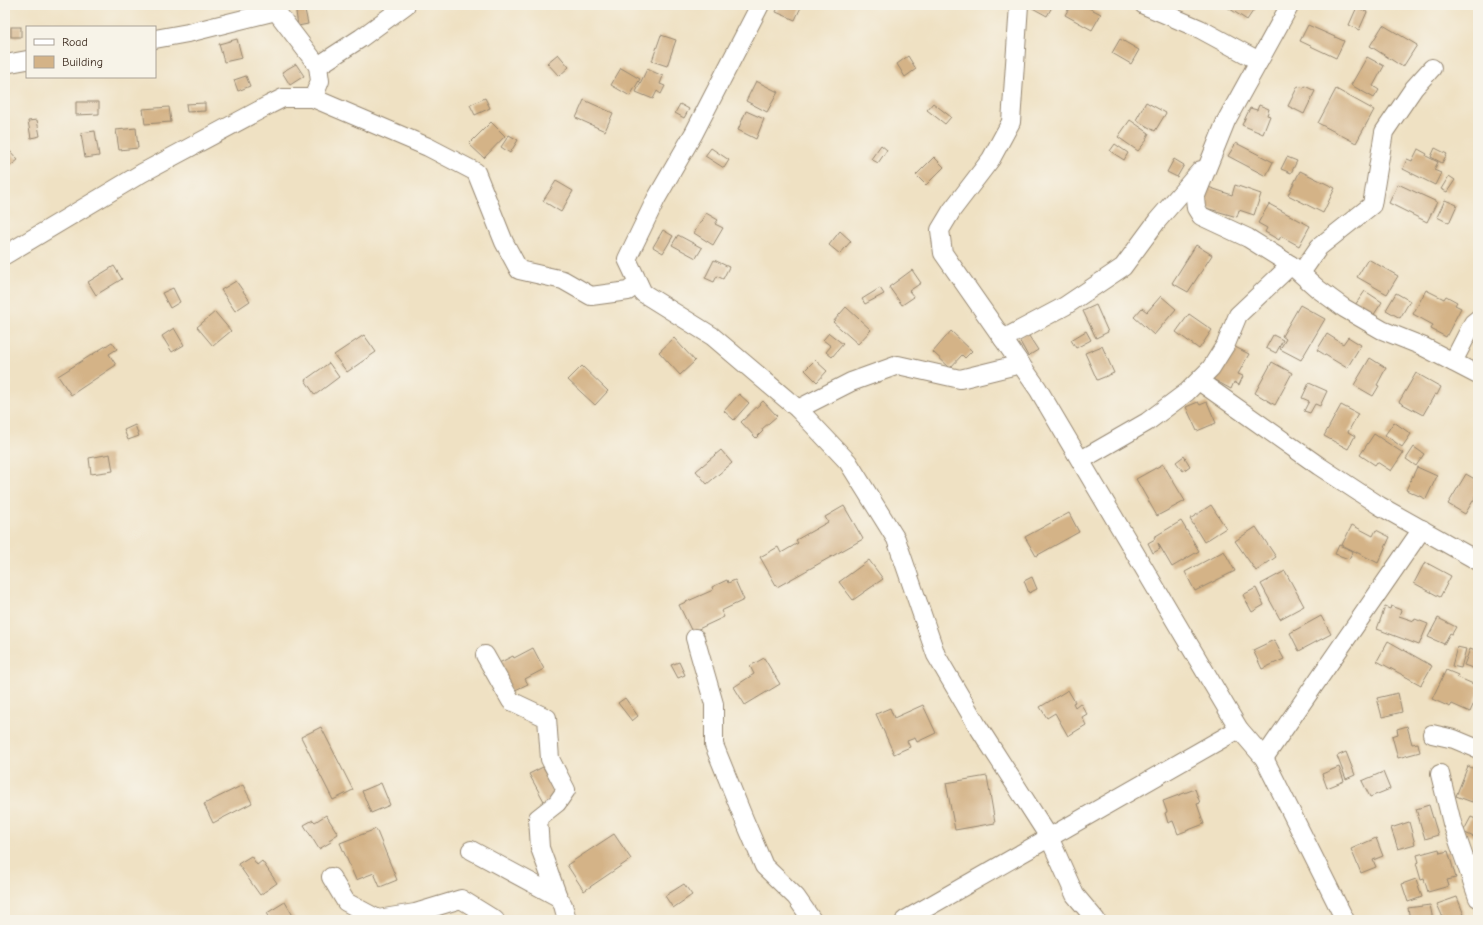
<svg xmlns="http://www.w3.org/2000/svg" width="1483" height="925" font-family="'Comic Neue',sans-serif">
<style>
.building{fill:#d4b387}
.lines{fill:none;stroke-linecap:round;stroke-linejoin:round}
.minor-casing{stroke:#958670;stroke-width:20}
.minor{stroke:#fff;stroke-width:18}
</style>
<rect width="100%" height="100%" fill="#f7f3e8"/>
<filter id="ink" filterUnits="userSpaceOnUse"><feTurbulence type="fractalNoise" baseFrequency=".025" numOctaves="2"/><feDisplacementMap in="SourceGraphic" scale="8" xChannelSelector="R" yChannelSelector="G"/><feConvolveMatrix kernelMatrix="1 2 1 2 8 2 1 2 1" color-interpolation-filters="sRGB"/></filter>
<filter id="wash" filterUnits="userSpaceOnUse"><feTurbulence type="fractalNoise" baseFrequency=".012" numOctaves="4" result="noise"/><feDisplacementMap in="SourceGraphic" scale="16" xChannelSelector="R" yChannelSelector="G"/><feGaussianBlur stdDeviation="0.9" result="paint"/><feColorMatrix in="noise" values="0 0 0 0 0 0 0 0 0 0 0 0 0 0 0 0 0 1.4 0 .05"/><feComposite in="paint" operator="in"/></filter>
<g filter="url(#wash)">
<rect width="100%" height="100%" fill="#efe1c3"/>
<g id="blocks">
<g class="building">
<path d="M779,5h23l-7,15 -19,-8z"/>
<path d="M1027,5h26l-6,11z"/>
<path d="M1071,5h12l18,9 -9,16 -27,-15z"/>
<path d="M1228,5h29l-10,15 -20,-13z"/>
<path d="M1357,7l10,5 -8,18 -10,-5z"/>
<path d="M305,10l3,14 -10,2 -2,-14z"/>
<path d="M1308,25l36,16 -8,17 -36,-17z"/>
<path d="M1383,25l34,20 -14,22 -33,-21z"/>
<rect x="11" y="27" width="10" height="10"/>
<path d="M661,35l15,5 -9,26 -15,-5z"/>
<path d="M237,39l5,19 -18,4 -5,-18z"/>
<path d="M1120,39l19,11 -8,14 -19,-11z"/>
<path d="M558,54l11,13 -10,9 -12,-13z"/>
<path d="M908,56l8,13 -11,8 -8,-13z"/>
<path d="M1367,57l17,9 -11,20 6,4 -5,8 -23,-13z"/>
<path d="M296,64l8,12 -14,9 -8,-13z"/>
<path d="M621,68l19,11 -10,17 -19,-11z"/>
<path d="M647,69l16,7 -3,8 5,2 -4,8 -4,-3 -4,8 -17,-7z"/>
<path d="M246,76l4,10 -12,5 -4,-11z"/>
<path d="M756,81l22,11 -11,20 -21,-11z"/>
<path d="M1298,86l6,2 1,-2 10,5 -11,23 -16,-8z"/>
<path d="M1336,89l38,21 -18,33 -38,-20z"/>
<path d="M485,98l5,10 -15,7 -5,-10z"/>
<path d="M584,100l29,13 -8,18 -29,-13z"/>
<path d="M76,102h23v12l-23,1z"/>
<path d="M1146,102l20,11 -11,18 -19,-11z"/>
<path d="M205,103v8l-18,1 -1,-8z"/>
<path d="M933,103l18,14 -6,7 -18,-14z"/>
<path d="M680,104l9,5 -5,9 -9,-5z"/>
<path d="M1259,105l10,4 -2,6 3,1 -7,18 -21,-9 8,-17 7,2z"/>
<path d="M169,107l2,15 -26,2 -2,-15z"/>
<path d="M746,111l18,8 -8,20 -18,-9z"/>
<path d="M37,120l3,16 -9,2 -3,-17z"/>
<path d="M1130,120l19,13 -3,6 1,1 -9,11 -20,-14z"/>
<path d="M491,122l14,14 -21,22 -15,-14z"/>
<path d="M136,128l2,20 -19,2 -3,-20z"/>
<path d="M95,131l4,25 -14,2 -4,-25z"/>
<path d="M509,135l9,5 -8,13 -9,-6z"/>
<path d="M1236,143l37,19 -7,14 -38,-20z"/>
<path d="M1115,144l13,9 -4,7 -14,-9z"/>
<path d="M881,145l6,5 -9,13 -7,-4z"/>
<path d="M711,148l18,12 -5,8 -19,-12z"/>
<path d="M1435,148l12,6 -5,9 -11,-6z"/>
<path d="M1418,149l9,5 -1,2 12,6 -4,8 7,3 -6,12 -32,-16 4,-10 5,2z"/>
<path d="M10,151l8,9 -13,10v-15z"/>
<path d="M934,157l10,10 -18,18 -10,-10z"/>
<path d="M1287,157l10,4 -6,12 -10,-4z"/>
<path d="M1174,159l10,6 -7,12 -10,-5z"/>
<path d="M1300,171l35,17 -12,25 -35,-18z"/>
<path d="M1449,176l6,4 -8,12 -6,-3z"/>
<path d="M556,181l17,10 -12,21 -18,-11z"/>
<path d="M1398,184l39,18 -10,20 -38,-19z"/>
<path d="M1235,185l26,9 -7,21 -15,-5 -2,7 -38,-11 6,-20 27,9z"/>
<path d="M1445,200l12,5 -8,18 -12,-6z"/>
<path d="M1269,204l41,22 -11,20 -18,-10 -2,4 -14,-8 2,-4 -9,-5z"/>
<path d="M706,213l12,7 -3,4 8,4 -10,17 -19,-12z"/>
<path d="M663,230l10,6 -10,17 -10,-6z"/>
<path d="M840,231l11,10 -11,13 -11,-9z"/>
<path d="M678,235l24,13 -6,10 -24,-13z"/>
<path d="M1196,245l16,10 -24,37 -16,-9z"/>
<path d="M1368,259l30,17 -11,18 -30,-17z"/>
<path d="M714,260l15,7 -6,12 -6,-3 -3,6 -9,-4z"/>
<path d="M114,266l8,13 -26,16 -8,-13z"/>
<path d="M912,270l9,13 -12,8 5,6 -12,8 -13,-18z"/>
<path d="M236,281l14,20 -15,10 -14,-21z"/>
<path d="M173,288l7,14 -10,6 -8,-15z"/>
<path d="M880,288l4,6 -19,10 -3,-5z"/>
<path d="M1426,290l18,9 2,-3 11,6 -2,3 6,3 -15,29 -15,-8 2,-4 -20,-11z"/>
<path d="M1365,291l17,11 -9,14 -18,-11z"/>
<path d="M1396,293l14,8 -10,17 -14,-8z"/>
<path d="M1161,296l15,13 -22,26 -20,-18 8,-9 5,4z"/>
<path d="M1096,305l12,27 -12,6 -13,-27z"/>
<path d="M1300,305l25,14 -24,41 -21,-11 6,-10 -4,-3z"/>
<path d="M846,307l25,23 -13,14 -25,-22z"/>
<path d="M215,312l16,19 -18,15 -16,-19z"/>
<path d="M1189,314l23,16 -13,19 -23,-17z"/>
<path d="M174,328l10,17 -12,7 -10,-16z"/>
<path d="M951,331l21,20 -7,7 -3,-3 -12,13 -17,-16z"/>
<path d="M1086,331l5,9 -15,8 -5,-8z"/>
<path d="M829,333l14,11 -11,13 -6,-5 5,-6 -8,-6z"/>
<path d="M1027,333l11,17 -10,6 -10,-18z"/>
<path d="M1327,334l16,10 5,-7 13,8 -14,23 -30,-18z"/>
<path d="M364,335l12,17 -29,20 -13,-17z"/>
<path d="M1273,335l10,5 -7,13 -10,-5z"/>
<path d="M674,338l21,23 -15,14 -21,-23z"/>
<path d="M112,342l5,7 -8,5 7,11 -45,30 -13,-19z"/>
<path d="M1231,345l18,9 -11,20 5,2 -4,9 -5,-3 -3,7 -22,-12z"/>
<path d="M1102,346l12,27 -17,7 -12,-27z"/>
<path d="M1370,358l16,10 -9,17 2,1 -6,10 -19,-11z"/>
<path d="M815,360l12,11 -10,11 -12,-12z"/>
<path d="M1272,362l20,11 -17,32 -20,-12z"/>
<path d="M329,363l10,14 -24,18 -10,-15z"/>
<path d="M582,366l26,25 -13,14 -27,-25z"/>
<path d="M1416,373l25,14 -4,8 -2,-1 -12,21 -24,-13z"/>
<path d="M1309,383l18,8 -7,15 -5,-2 -5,9 -6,-2 5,-10 -7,-3z"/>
<path d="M739,394l10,9 -15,17 -10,-9z"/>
<path d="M763,401l14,15 -15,13 1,2 -7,7 -15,-16z"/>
<path d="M1198,402l2,3 7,-3 9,21 -19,8 -11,-24z"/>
<path d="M1341,405l17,9 -10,18 7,4 -7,13 -24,-13z"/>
<path d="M1394,422l17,12 -9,13 -17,-12z"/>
<path d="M135,425l4,11 -11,4 -4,-10z"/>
<path d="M1374,434l29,19 -12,18 -14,-9 -2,3 -15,-10z"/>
<path d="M1414,447l10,7 -8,12 -10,-7z"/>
<path d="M721,450l11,13 -25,21 -11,-13z"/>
<path d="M110,454l3,17 -22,3 -2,-16z"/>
<path d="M1184,456l6,10 -7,5 -7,-9z"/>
<path d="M1163,464l22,37 -28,15 -21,-37z"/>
<path d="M1417,467l20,9 -11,23 -20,-9z"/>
<path d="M1466,474l12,7v12l-13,21 -17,-10z"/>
<path d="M1211,505l15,23 -22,14 -14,-23z"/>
<path d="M844,506l19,33 -86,48 -17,-30 18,-10 3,6 17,-10 -2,-3 32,-18 -3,-5z"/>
<path d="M1069,513l10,19 -43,24 -11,-19z"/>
<path d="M1181,521l18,30 -27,16 -14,-24 2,6 -7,4 -5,-10 7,-4 -1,-2z"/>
<path d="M1352,525l21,11 3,-6 14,7 -12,26 -36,-18z"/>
<path d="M1256,527l20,30 -20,14 -21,-30z"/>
<path d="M1339,545l14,6 -4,8 -14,-5z"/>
<path d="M1224,551l11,20 -40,20 -10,-19z"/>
<path d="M869,560l14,19 -30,21 -14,-18z"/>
<path d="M1425,562l26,14 -11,21 -26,-14z"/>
<path d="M1285,571l19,35 -24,13 -19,-35z"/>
<path d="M1032,577l5,12 -8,4 -5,-12z"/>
<path d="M727,580l1,3 7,-3 9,20 -23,11 3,6 -32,15 -13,-27 34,-15 -1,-3z"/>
<path d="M1256,588l8,17 -12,7 -9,-17z"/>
<path d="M1391,606l10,4 -2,6 15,5 1,-2 13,5 -9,21 -42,-16 8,-22 5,2z"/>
<path d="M1321,616l10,18 -32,17 -9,-18z"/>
<path d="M1438,618l18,9 -4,7 -2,-1 -6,11 -16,-7z"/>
<path d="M1274,640l10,19 -22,10 -9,-19z"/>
<path d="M1388,641l44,25 -11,19 -44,-24z"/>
<path d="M1457,647l9,2 -5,19 -9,-2z"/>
<path d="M533,648l11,21 -19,10 3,5 -17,8 -14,-28 16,-8 1,2z"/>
<path d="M1470,649l8,3v18l-14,-5z"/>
<path d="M764,658l16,26 -35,21 -11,-18 20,-13 -4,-8z"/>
<path d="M679,662l6,13 -7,3 -7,-13z"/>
<path d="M1446,670l12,5 -1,2 21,9v8l-8,18 -18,-8 -2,3 -18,-8z"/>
<path d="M1068,690l7,12 -2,1 2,4 5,-4 7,11 -5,3 4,8 -18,11 -13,-23 -8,5 -7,-11z"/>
<path d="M1398,693l4,19 -20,5 -5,-19z"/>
<path d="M625,698l13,18 -6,5 -14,-18z"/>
<path d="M923,705l13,28 -19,9 -2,-4 -8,3 3,6 -16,7 -18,-40 14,-6 4,10z"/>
<path d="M1407,726l5,18 6,-1 2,9 -22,6 -6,-22 6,-2 -1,-5z"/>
<path d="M321,727l32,63 -20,10 -32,-63z"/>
<path d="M1346,752l9,23 -9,4 -9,-23z"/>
<path d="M1468,766l10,5v21l-1,-1 -5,11 -16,-6z"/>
<path d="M543,767l16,28 -14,8 -16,-29z"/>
<path d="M1339,767l5,14 -17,7 -5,-14z"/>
<path d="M1383,772l7,17 -20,8 -8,-16z"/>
<path d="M987,776l8,47 -40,7 -9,-47z"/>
<path d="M381,783l9,22 -19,8 -9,-22z"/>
<path d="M243,785l9,18 -39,20 -9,-19z"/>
<path d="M1195,789l5,14 -3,1 7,20 -26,10 -5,-13 -5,2 -3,-10 2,-1 -4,-11z"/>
<path d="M1429,805l9,30 -13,4 -9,-30z"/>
<path d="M326,815l12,19 -9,6 2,2 -12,7 -15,-24 9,-5 2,2z"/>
<path d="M1471,817l7,3v19l-15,-7z"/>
<path d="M1409,822l6,22 -17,5 -7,-21z"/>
<path d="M376,829l21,51 -17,7 -6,-14 -18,7 -16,-37z"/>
<path d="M614,834l17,25 -47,32 -17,-26z"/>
<path d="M1376,838l7,18 -10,4 3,7 -15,6 -10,-24z"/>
<path d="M1439,849l1,4 8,-2 8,27 -9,2 2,6 -21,6 -4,-13 -3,1 -5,-17 3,-1 -2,-7z"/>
<path d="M251,856l6,9 5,-4 15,22 -17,12 -22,-31z"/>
<path d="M1416,879l6,18 -14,5 -6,-18z"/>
<path d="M684,884l8,11 -19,13 -8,-12z"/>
<path d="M1457,897l9,23h-22l-7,-16z"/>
<path d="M285,902l10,17 -2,1h-22l-4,-7z"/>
<path d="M1430,905l3,15h-23l-2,-12z"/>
</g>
</g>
</g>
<g filter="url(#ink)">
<use href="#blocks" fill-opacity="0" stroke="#958670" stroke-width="1"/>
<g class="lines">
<g class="minor-casing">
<g id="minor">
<path d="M760,5l-66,128 -38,66 -29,60 16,34 69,43 86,73 53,-27 47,-17 62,14 61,-15"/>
<path d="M1019,5l-8,117 -20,37 -39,51 -12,20 3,23 95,136 201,340 25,29 81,162"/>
<path d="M1144,5l56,24 59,32"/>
<path d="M1290,5l-64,116 -31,77 1,10 5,8 47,22 43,27 27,24 26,19 38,22 40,16 56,29"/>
<path d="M155,39l33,-6 88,-22 42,55 43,-28 45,-33"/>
<path d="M5,64l22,-4"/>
<path d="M313,98l115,49 48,25 28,70 15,28 44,10 28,16 37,-5 10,-8"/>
<path d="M5,255l137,-82 127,-68 14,-7h30l7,-17 -2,-15"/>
<path d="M1301,273l18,-26 53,-42 12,-73 30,-44 18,-20"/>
<path d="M1003,339l62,-33 58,-39 34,-46 44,-51"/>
<path d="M1453,362l20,-39 5,-4"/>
<path d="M1199,381l120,85 61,40 98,55"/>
<path d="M798,409l50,53 48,77 40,116 41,70 72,112 26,58 21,25"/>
<path d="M1081,460l66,-38 40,-30 24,-24 15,-24 12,-29 53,-50"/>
<path d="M695,638l19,66v41l30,74 20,47 32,31 16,23"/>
<path d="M485,655l26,46 36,17 3,41 16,31 -9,13 -19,15 2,30 18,49"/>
<path d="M1432,734l22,5 24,10"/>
<path d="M1264,758l158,-229"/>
<path d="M1440,774l12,49 26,75"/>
<path d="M471,850l87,47 5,8 4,15"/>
<path d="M331,877l15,25 32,17 37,-6 46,-14 34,21"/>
<path d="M905,920l334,-191"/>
</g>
</g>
<use href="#minor" class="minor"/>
</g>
</g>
<rect width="1483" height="925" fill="none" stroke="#f7f3e8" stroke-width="20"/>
<rect x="26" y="26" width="130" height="52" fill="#f7f3e8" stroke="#aca397"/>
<rect x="34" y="39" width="20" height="6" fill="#ffffff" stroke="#aca397"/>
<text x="62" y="46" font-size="12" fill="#3b2a1e">Road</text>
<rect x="34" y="56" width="20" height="12" fill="#d4b387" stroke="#aca397"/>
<text x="62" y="66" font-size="12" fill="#3b2a1e">Building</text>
</svg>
